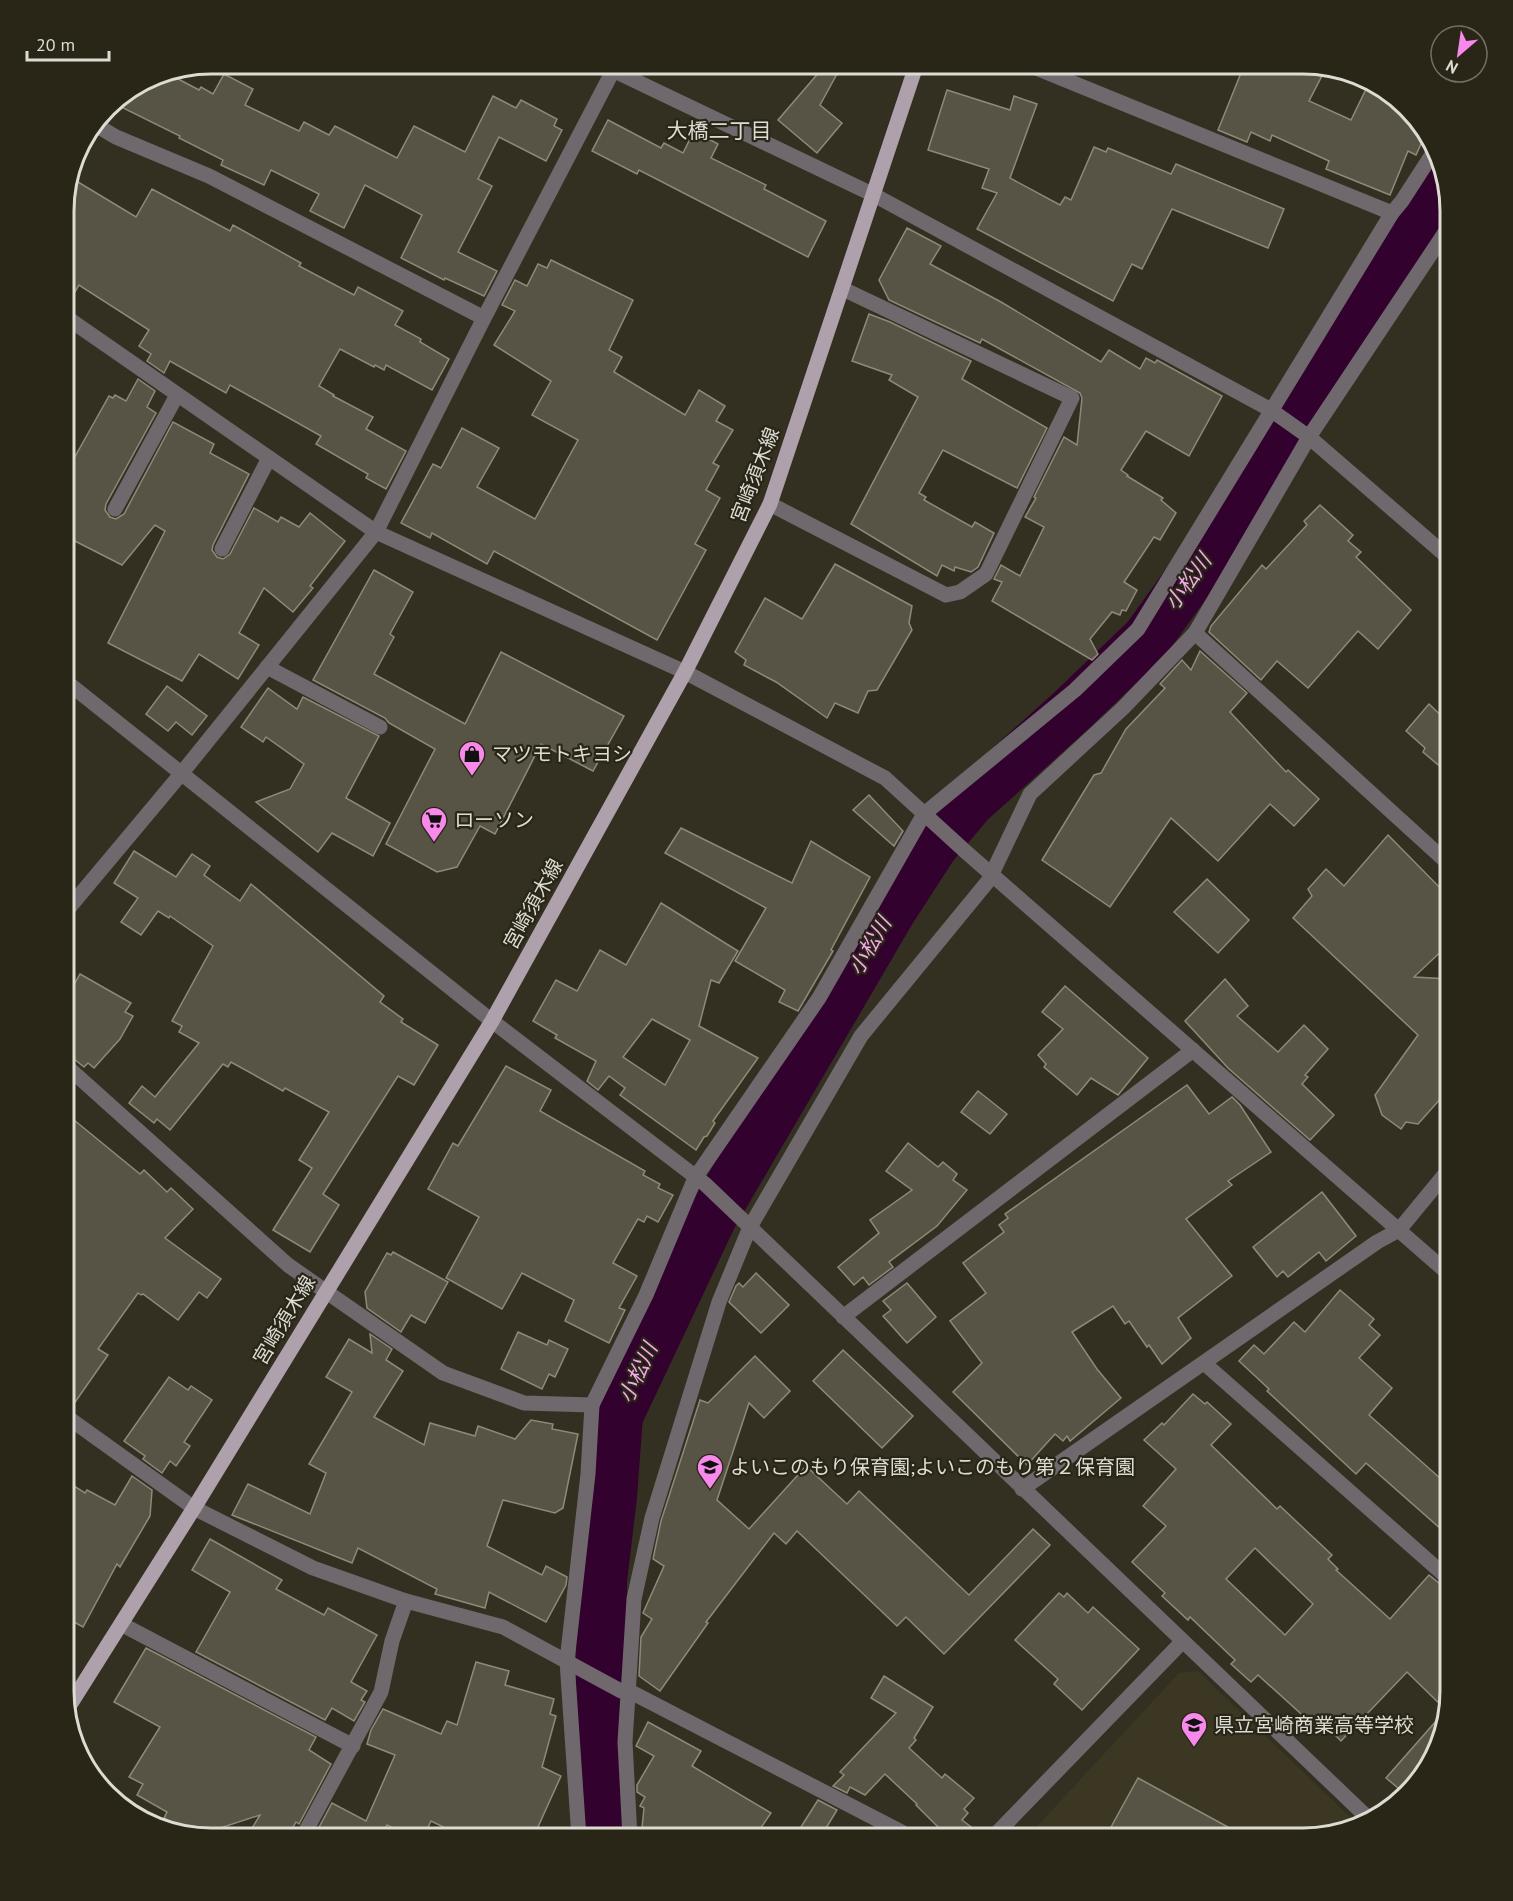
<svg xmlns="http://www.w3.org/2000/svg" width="1513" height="1901" font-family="'PT Sans','Noto Sans JP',sans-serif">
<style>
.built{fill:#3c3722}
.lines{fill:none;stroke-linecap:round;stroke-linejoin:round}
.river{stroke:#32012e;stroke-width:50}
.building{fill:#585445;stroke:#8e8a7a;stroke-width:1.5;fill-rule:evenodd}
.minor{stroke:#6f696e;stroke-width:15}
.major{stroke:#aea1ac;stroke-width:15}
.labels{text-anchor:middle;stroke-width:4.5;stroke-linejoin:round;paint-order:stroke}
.street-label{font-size:20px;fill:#dddcd3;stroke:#292618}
.poi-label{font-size:20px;fill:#dddcd3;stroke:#292618;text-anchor:start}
.neighbourhood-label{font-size:21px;fill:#dddcd3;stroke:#292618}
.water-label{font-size:21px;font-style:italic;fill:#f7a8eb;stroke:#292618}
.rim{fill:none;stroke:#dddcd3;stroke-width:3}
</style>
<rect width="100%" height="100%" fill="#333022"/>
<path class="built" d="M1198,1671l157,151 -52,16h-277l153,-165z"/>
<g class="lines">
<path class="river" d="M608,1838l-8,-91 2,-166 10,-85 6,-80 94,-199 179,-306 42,-65 37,-44 101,-91 76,-73 65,-90 148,-239 53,-72 30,-50"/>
</g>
<g class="building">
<path d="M827,63h16l-23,42 22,18 -25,30 -39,-33z"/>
<path d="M1245,63l70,1 10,6 -16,31 42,19 19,-39 6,2 49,45 1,5 -10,22 -8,-4 -18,44 -64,-26 3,-8 -57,-26 -2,6 -19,-9 -4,10 -29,-12z"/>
<path d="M165,72l34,18 2,-3 12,7 11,-20 29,15 -8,16 54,26 5,-9 25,13 6,-9 62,32 17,-32 51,26 28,-56 23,12 5,-8 36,19 -3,7 8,4 -16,31 -47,-24 -21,42 14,7 -34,66 39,19 -13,25 -39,-18 -1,2 -43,-22 21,-43 -57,-30 -21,43 -34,-17 9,-17 -48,-24 -7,15 -43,-20 2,-5 -44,-22 1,-2 -69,-34 43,-28z"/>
<path d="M947,90l63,20 4,-14 23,8 -27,74 50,27 5,-8 6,3 23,-53 12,5 2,-4 63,26 5,-10 108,45 -16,39 -96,-39 -30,60 -10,-5 -19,37 -136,-72 20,-36 -15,-5 7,-19 -61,-19z"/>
<path d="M608,120l53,28 3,-5 19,10 11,-22 24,13 -7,14 55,27 -2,4 62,32 -18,36 -169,-87 -2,4 -45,-23z"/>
<path d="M73,179l63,38 16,-28 78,42 3,-6 68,38 -2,3 55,29 4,-8 45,24 -8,14 26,14 -1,3 29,17 -17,31 -46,-25 -2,5 -9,-5 -1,2 -34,-18 -21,37 15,9 -1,1 40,21 -7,12 40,22 -20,38 -20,-11 2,-4 -52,-30 5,-8 -91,-51 -4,8 -56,-32 -6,12 -17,-12 4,-7 -12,-8 10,-16 -70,-45 -12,21 -4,-1v-48l10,-14 -10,-6v-37z"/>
<path d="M907,228l34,18 -11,18 71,38 100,60 8,-12 31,19 6,-11 9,5 2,-3 65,36 -33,60 -43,-25 -25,39 7,5 -1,1 36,22 -2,2 15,13 -16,27 -6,-3 -30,45 13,8 -11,21 -4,-1 -2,5 -8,-3 -22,27 8,15 -6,6 -100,-59 10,-19 -8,-3 7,-14 19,11 24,-49 -19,-10 11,-19 -2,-1 30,-60 13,8 5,-47 -2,-5 -98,-54 -2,4 -91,-43 -10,-20z"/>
<path d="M551,260l82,40 -24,50 13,7 -8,15 71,43 14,-25 26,16 -9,15 17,9 -20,33 6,3 -13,24 14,8 -25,46 11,6 -49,90 -163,-89 -7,13 -55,-31 -2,5 -29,-15 32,-59 8,4 21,-40 37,20 -22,39 58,32 43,-79 -46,-25 19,-34 -57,-36 21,-34 -13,-6 13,-25 12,6 11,-22 9,4z"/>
<path d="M869,314l21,8 81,39 -9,18 85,49 -30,60 -74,-38 -24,43 7,4 -2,3 48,27 3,-5 19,11 -16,34 -7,5 -16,-5 -1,4 -12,-6 -5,11 -86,-52 67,-127 -29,-17 3,-5 -40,-14z"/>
<path d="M138,379l17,12 -8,16 9,6 -50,91 -1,6 5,7 6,2 8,-5 49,-92 41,22 -4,9 39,21 -36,71 -1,5 5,7 6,2 7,-5 24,-46 24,14 3,-5 18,10 11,-14 35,28 -35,45 3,2 -20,24 -29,-24 -25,45 20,12 -21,34 -39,-25 -17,27 -74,-38 57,-112 -10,-6 -33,40 -59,-30v-57l46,-82 4,2 2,-3 11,6z"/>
<path d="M1320,505l33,30 -5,6 13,11 -5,5 55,53 -33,39 -20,-18 -50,57 -31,-27 -16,19 -52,-48 2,-6 51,-61 4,4 41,-44 -3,-4z"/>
<path d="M835,564l77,42 -3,17 3,7 -35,60 -9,1 -10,22 -23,-10 -8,15 -51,-36 -32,-17 2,-5 -11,-8 30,-54 37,21z"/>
<path d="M374,570l39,22 -23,42 4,3 -20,37 91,50 36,-72 123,64 -31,55 -52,-27 -46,90 -15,-8 -23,41 -20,5 -51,-28 49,-95 -46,-26 -4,-5 -72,-38z"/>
<path d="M1200,651l47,42 -17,19 56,60 2,-2 31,29 -25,27 -24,-22 -52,57 -47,-43 -61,89 -68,-47 52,-85 7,-2 25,-44 39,-41 -5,-4 22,-24 9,10z"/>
<path d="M167,686l40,30 -15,19 -16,-13 -8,9 -22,-17z"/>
<path d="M268,688l29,21 6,-12 76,39 -33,62 44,25 -17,33 -41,-23 -14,19 -62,-50 34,-13 14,-25 -38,-27 -3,5 -22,-15z"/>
<path d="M1429,704l21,20v51l-27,-23 2,-4 -19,-17z"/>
<path d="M869,795l34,36 -9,15 -41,-36z"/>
<path d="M681,828l111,55 19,-42 59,36 -39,73 2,1 -35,60 -19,-9 6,-12 -50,-29 31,-53 -101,-55z"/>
<path d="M1388,835l62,63v45l-36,34 36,2v109l-32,36 -12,-2 -5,7 -19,-14 -7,-20 43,-60 -125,-117 19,-22 -4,-7 18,-20 18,17z"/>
<path d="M134,851l42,26 16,-23 18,12 -6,9 36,26 11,-17 133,112 -4,6 23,17 -2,3 37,23 -24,40 -16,-9 -75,118 16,11 -29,47 -37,-22 39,-62 -13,-8 30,-48 -44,-24 -2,3 -52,-29 -3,5 -5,-3 -53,66 -13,-11 -3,4 -25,-20 13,-17 13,11 44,-54 -20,-11 3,-6 -10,-5 41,-75 -43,-30 -1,2 -11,-7 -17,24 -20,-13 17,-24 -24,-15z"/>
<path d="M1207,879l42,41 -31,33 -44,-41z"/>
<path d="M661,903l77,48 -19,32 -8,-3 -12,46 59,32 -45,63 2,2 -8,13 -3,1 -8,13 -76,-55 5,-7 -16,-12 -11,14 -11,-9 9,-20 -41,-23 2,-3 -24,-14 23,-41 21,11 23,-41 26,15zM652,1019l38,21 -25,45 -42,-28z"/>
<path d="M80,974l51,29 -6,9 8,4 -13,23 -26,29 -6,-5 -4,4 -21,-17v-66l9,4z"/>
<path d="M1225,979l23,27 -11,10 41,36 26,-27 24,24 -23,26 3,2 -6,7 32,31 -24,25 -82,-72 -43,-47z"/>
<path d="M1065,986l83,72 -30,37 -27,-17 -14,17 -33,-28 2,-3 -8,-9 25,-26 -21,-17z"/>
<path d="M506,1066l45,24 -11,21 105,60 -2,4 17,9 -2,4 15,7 -15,27 -11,-6 -3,6 -6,-3 -25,44 24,13 -18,32 6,2 -16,33 -44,-22 9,-21 -52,-27 -20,36 -56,-31 33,-61 -51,-28 25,-46 5,3z"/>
<path d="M1187,1085l22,29 23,-17 8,8 31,47 -43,29 4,4 -46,34 46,57 -54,42 13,20 -29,26 -13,-19 -2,2 -18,-26 -4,3 -12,-18 -41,26 25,37 24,29 -51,43 -3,-5 -4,5 -8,-7 -28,31 -74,-73 29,-29 -32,-42 36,-28 -23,-30 41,-31 -5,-7 9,-7 -3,-4z"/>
<path d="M978,1091l29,23 -17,20 -29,-22z"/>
<path d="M63,1111l77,63 4,-4 23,22 4,-4 22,21 -28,29 56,41 -14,19 -8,-6 -21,28 -35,-26 -2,1 -3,-2 -40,56 10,6 -37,53 -8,-4z"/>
<path d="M908,1143l30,24 5,-5 14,12 -4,6 14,10 -30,36 -48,36 4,5 -24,18 -6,-8 -9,8 -16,-18 41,-34 -9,-13 42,-30 -26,-19z"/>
<path d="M1322,1192l34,44 -30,25 -7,-9 -31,25 -5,-6 -6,6 -24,-30z"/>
<path d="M393,1252l55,30 -23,41 -14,-8 -10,17 -34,-24 -2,-16 22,-39 4,2z"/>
<path d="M756,1273l33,32 -28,28 -32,-31 7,-16 3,-3 4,4z"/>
<path d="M907,1283l29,34 -29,26 -24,-27 8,-6 -8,-9z"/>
<path d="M1340,1290l34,29 -5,6 11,10 -21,23 33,30 -23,27 81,72v50l-84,-74 -10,11 -89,-83 2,-2 -30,-28 15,-16 10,9 30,-32 11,10z"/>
<path d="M518,1332l29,13 2,-5 19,9 -13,28 -6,-3 -7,15 -41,-20z"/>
<path d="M370,1334l22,15 -6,11 17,11 -29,46 50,28 6,-22 45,13 3,-10 37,13 16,-19 22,4 -1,5 26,5 -15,74 -8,5 -52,-13 -16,46 55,29 4,-9 21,11 -1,8 -20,37 -57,-30 -4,16 -50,-14 2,-5 -79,-41 -6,15 -120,-48 16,-31 62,30 16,-41 -17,-9 43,-72 -26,-15 23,-38 23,14z"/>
<path d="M843,1350l70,66 -31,32 -69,-67z"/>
<path d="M755,1356l35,35 -26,27 -15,-15 -32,97 32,29 57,-63 41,38 12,-13 110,104 64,-66 17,16 -106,109 -38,-37 -9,9 -100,-95 -11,13 -12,-11 -68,89 2,1 -48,68 -21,-15 2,-39 11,-18 -9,-6 21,-47 -11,-7 8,-38 39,-121 8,3z"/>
<path d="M169,1377l19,13 3,-4 21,14 -28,42 6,4 -14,20 -6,-5 -8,12 -19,-14 2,-3 -21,-15z"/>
<path d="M1193,1394l12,10 2,-2 24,22 -20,21 66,64 3,-3 52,49 -4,4 10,10 -2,1 54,49 39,-44 15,12 6,3v101l-5,18 -38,-37 -66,69 -16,-16 -5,6 -62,-56 -7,7 -20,-18 4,-4 -45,-43 -2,3 -26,-24 3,-3 -33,-31 34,-36 -23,-20 33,-37 -32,-29 18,-17 2,2zM1255,1548l58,56 -28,31 -59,-56z"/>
<path d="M132,1476l20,14 -2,26 -30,51 -3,-3 -34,63 -20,-11v-137l22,14 2,-3 28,15z"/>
<path d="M210,1539l72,41 -6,9 48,26 4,-7 49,27 -26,47 16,9 -6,9 4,2 -11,19 -22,-13 -7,12 -129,-68 34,-60 -38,-22z"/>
<path d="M1059,1593l5,4 3,-4 21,20 5,-6 46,42 -57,61 -28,-26 4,-5 -43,-39z"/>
<path d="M146,1648l170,89 -7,13 22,14 -32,60 -3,-2 -9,16h-41l14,-23 -61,20 -12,-2 -23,-15 3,-6 -30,-17 6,-11 -14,-7 31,-50 -46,-25z"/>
<path d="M476,1662l33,9 -4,14 49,14 -4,15 6,2 -14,51 19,9 -28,62h-67l-35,-17 -7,15 -16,-7 -2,5 -19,-9 -3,6 13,7h-72l-9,-5 16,-30 34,18 29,-66 -28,-11 4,-14 12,-21 58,25 6,-13 10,4z"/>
<path d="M884,1676l49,31 -19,31 2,2 -7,8 33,30 3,-4 29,24 -10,11 4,4 -6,7 21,16 -1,2h-28l-15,-10 -23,-23 1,-1 -32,-30 -20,21 -15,-8 -3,6 -14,-7 11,-11 -4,-3 56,-59 -25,-15z"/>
<path d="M1444,1712l-14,52 -26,29 -18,-15z"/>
<path d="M648,1722l53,29 -9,15 79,47 -17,25h-113l3,-30 -4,-2 5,-9 -8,-5v-7l17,-29 -18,-10z"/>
<path d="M1138,1778l110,60h-143z"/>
<path d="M818,1800l19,10 -17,28h-26z"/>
</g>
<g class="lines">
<g class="minor">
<path d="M598,63l276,132 397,215 38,27 141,122"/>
<path d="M1024,63l368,150"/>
<path d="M94,124l22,13 93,39 275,142"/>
<path d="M63,315l313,217 309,140 200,106 81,74 484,423"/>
<path d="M770,504l176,91 14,-3 26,-18 86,-176 -229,-109"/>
<path d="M115,509l62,-114"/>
<path d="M222,549l47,-91"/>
<path d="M1195,633l255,232"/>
<path d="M267,667l113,60"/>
<path d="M63,679l429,342 213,163 663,634"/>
<path d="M63,915l118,-141 195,-242 108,-214 133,-255"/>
<path d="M63,1063l225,202 155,108 81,30 68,2 54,-110 49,-117 124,-180 105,-184 151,-124 63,-61 254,-416 10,-12 31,-48"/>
<path d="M843,1317l350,-267"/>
<path d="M1204,1363l246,217"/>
<path d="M63,1414l131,94 119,60 93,33 97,26 118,64h8l284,147"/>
<path d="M1022,1489l355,-247 22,-12 51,-62"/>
<path d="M121,1624l232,122"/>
<path d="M302,1838l79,-146 11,-51 14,-40"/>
<path d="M444,1838v-1"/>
<path d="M579,1838l-12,-177 21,-187 4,-69"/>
<path d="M630,1838l-5,-96 9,-143 18,-81 67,-216 31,-75 111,-191 128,-156 41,-86 93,-86 72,-75 114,-196 141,-212"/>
<path d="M992,1838l190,-196"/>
</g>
<path class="major" d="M68,1708l126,-200 298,-487 193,-349 85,-168 147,-441"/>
</g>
<defs>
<g id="shop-pin" transform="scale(1.35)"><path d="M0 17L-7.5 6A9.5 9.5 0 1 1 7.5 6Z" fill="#f888ea" stroke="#292618"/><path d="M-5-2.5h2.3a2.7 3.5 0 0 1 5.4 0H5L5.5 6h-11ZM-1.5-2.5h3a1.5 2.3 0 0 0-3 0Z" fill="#111"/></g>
<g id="supermarket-pin" transform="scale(1.35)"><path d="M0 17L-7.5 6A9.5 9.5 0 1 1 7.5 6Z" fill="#f888ea" stroke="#292618"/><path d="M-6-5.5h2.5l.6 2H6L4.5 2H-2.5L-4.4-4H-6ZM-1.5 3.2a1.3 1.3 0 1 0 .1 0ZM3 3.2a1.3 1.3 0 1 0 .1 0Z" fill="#111"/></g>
<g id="school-pin" transform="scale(1.35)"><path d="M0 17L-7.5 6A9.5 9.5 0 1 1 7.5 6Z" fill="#f888ea" stroke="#292618"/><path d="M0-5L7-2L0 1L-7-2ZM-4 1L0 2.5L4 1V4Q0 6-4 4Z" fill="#111"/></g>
</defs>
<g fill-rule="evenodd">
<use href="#shop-pin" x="472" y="754"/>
<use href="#supermarket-pin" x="434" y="820"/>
<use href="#school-pin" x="710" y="1467"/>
<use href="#school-pin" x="1194" y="1725"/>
</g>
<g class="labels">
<g class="street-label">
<text transform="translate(755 475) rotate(-69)" y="7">宮崎須木線</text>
<text transform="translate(533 904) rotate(-61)" y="7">宮崎須木線</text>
<text transform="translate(284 1320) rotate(-59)" y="7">宮崎須木線</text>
</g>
<g class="poi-label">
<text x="492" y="761">マツモトキヨシ</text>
<text x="454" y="827">ローソン</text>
<text x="730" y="1474">よいこのもり保育園;よいこのもり第２保育園</text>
<text x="1214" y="1732">県立宮崎商業高等学校</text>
</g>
<g class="neighbourhood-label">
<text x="719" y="138">大橋二丁目</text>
</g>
<g class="water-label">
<text transform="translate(1188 582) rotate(-54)" y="7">小松川</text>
<text transform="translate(870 946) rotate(-60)" y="7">小松川</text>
<text transform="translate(638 1373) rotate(-65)" y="7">小松川</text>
</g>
</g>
<path d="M0 0H1513V1901H0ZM211 74H1303A137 137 0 0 1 1440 211V1691A137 137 0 0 1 1303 1828H211A137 137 0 0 1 74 1691V211A137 137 0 0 1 211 74Z" fill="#292618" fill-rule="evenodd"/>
<path class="rim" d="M211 74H1303A137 137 0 0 1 1440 211V1691A137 137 0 0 1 1303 1828H211A137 137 0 0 1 74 1691V211A137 137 0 0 1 211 74Z"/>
<g transform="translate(1459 54) rotate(209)"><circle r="28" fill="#292618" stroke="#716f63" stroke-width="1.5"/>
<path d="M0-4.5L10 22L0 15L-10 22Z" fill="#f888ea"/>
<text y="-9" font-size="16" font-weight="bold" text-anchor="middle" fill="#dddcd3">N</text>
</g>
<path d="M27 51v9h82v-9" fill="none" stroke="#dddcd3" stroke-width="3"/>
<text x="36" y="51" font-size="18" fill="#dddcd3" stroke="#292618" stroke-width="4.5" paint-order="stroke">20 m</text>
</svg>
